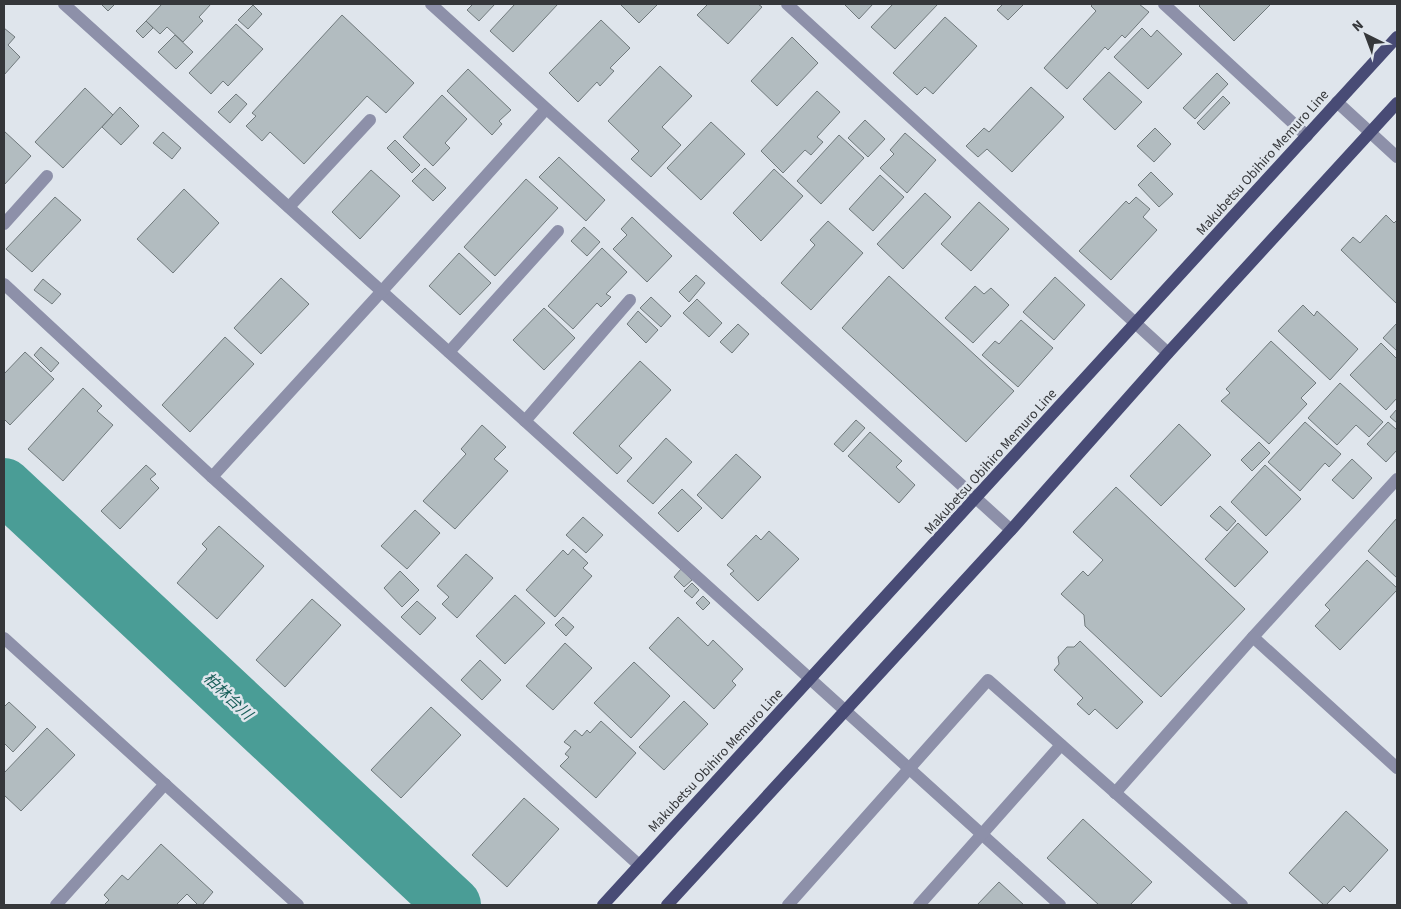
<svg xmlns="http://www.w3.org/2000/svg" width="1401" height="909" font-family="'Source Sans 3','Noto Sans JP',sans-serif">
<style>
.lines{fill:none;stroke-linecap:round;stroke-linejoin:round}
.river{stroke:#4a9d96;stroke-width:56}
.building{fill:#b2bcc0;stroke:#717a7d}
.minor{stroke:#8d90a9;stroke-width:12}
.major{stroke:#484b75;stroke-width:12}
.labels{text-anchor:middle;stroke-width:5;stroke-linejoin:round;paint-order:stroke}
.street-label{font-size:14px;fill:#35373a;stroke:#dfe5ec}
.water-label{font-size:15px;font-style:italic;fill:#1a5f5a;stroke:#dfe5ec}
</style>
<rect width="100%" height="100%" fill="#dfe5ec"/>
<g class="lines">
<path class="river" d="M4,486l449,419"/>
</g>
<g class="building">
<path d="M101,4h14l-7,7z"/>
<path d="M162,4h49l-12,13 4,4 -20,21 -16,-15 -7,7 -14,-13z"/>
<path d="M473,4h22l-16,17 -12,-11z"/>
<path d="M515,4h43l-45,48 -23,-21z"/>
<path d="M620,4h38l-19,19z"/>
<path d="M708,4h50l4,3 -34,37 -31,-29z"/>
<path d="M844,4h29l-14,15z"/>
<path d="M893,4h45l-43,45 -24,-22z"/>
<path d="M1003,4h21l-16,16 -11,-10z"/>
<path d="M1093,4h46l10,8 -24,26 -3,-3 -14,15 -3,-3 -38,42 -23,-21 52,-57 -5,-5z"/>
<path d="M1201,4h70l-37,37 -35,-35z"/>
<path d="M253,5l9,9 -14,15 -10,-9z"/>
<path d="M342,15l72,68 -28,30 -19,-17 -63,68 -34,-32 -8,9 -16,-15 10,-10 -4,-3z"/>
<path d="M945,17l32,29 -44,48 -8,-7 -8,8 -24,-22z"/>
<path d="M601,20l29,28 -20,20 4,3 -14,15 -3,-4 -19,20 -29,-29z"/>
<path d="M146,21l7,7 -10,10 -7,-7z"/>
<path d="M236,24l27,25 -35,37 -5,-5 -12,13 -22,-21z"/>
<path d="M4,28l11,9 -7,8 12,12 -16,18z"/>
<path d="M1142,28l9,9 6,-7 25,24 -34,35 -34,-32z"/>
<path d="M175,35l18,17 -17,17 -18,-17z"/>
<path d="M792,37l26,26 -41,43 -26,-25z"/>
<path d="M660,66l32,30 -30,31 19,18 -30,32 -20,-18 8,-8 -31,-30z"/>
<path d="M468,69l43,41 -12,11 3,3 -10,11 -45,-44z"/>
<path d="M1109,72l33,30 -27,28 -32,-31z"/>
<path d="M1217,73l11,11 -33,35 -12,-11z"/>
<path d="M1031,87l33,30 -52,55 -25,-23 -9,8 -12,-11 18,-18 5,4z"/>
<path d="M85,88l28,27 -50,53 -28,-26z"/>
<path d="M817,91l23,21 -23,25 6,5 -12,13 -6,-5 -22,23 -22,-22z"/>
<path d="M236,94l11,10 -17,19 -12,-11z"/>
<path d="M442,95l25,24 -22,24 5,5 -17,18 -30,-29z"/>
<path d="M1223,96l7,7 -26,27 -7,-7z"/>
<path d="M120,107l19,19 -18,19 -19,-18z"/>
<path d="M865,120l20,19 -17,18 -20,-19z"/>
<path d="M711,122l34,32 -44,46 -34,-32z"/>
<path d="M1155,128l16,16 -17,18 -17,-16z"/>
<path d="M4,131l27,25 -27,29z"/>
<path d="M163,132l18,16 -9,11 -19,-16z"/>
<path d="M905,133l31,27 -29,33 -27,-25 14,-14 -4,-4z"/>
<path d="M839,135l25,23 -43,46 -24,-23z"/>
<path d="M395,140l25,25 -8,8 -25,-25z"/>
<path d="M559,157l46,43 -19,21 -47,-44z"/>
<path d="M425,168l21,20 -13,13 -21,-20z"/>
<path d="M774,169l29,27 -42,45 -28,-28z"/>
<path d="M371,170l29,26 -40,43 -28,-27z"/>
<path d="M1151,172l22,22 -14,13 -21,-22z"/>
<path d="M880,175l24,22 -31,34 -24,-22z"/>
<path d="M526,179l32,29 -63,68 -31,-29z"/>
<path d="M184,189l35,34 -46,50 -36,-34z"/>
<path d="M925,193l26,24 -48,52 -26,-25z"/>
<path d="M55,197l26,23 -49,52 -26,-23z"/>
<path d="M1136,197l14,12 -7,8 14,13 -46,50 -32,-29 47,-50 3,3z"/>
<path d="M979,202l30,27 -38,42 -30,-27z"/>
<path d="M1386,215l8,8 3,-3v84l-56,-54 12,-13 7,6z"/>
<path d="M632,217l40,39 -25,26 -34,-33 14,-14 -6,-6z"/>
<path d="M828,221l35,32 -52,57 -30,-27 34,-38 -5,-5z"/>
<path d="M584,227l16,15 -13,14 -16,-15z"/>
<path d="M602,248l25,24 -21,22 5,3 -10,10 -4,-4 -24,26 -25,-23z"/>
<path d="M459,253l32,30 -31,32 -31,-29z"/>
<path d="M696,275l9,8 -16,19 -10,-10z"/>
<path d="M889,276l125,115 -48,51 -124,-114z"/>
<path d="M1055,277l30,28 -31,35 -31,-28z"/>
<path d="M281,278l28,26 -48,50 -27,-26z"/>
<path d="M43,279l18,15 -9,10 -18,-14z"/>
<path d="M975,286l9,8 7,-6 18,17 -36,38 -28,-25z"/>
<path d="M651,297l20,19 -10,11 -21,-19z"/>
<path d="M697,299l25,24 -13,14 -26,-24z"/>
<path d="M1303,305l11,11 3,-5 41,38 -28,31 -52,-49z"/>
<path d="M544,308l31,30 -31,32 -31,-30z"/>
<path d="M638,311l20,19 -12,13 -19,-19z"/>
<path d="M1021,320l32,28 -35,39 -36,-32 13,-14 4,3z"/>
<path d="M1397,323v28l-14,-13z"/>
<path d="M738,324l11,10 -17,19 -12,-11z"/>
<path d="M225,337l29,27 -64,68 -28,-27z"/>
<path d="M1271,341l45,42 -15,15 6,6 -38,40 -48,-43 9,-8 -4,-4z"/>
<path d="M1381,343l16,16v39l-11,12 -36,-35z"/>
<path d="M41,347l18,16 -8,9 -17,-17z"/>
<path d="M25,352l29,27 -44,46 -6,-6v-45z"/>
<path d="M640,361l31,29 -52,56 13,12 -15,16 -44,-41z"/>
<path d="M1340,383l43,39 -14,15 -13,-12 -19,20 -29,-27z"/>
<path d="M83,388l19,18 -5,5 16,14 -50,56 -35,-32z"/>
<path d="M1397,409v14l-7,-6z"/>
<path d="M856,420l9,8 -22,24 -9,-8z"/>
<path d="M1305,422l36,32 -12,13 -4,-4 -25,28 -32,-29z"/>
<path d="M1388,422l9,8v20l-11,12 -19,-18z"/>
<path d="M1179,424l32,31 -50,51 -31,-30z"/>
<path d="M482,425l24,22 -12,12 14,12 -53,58 -32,-28 43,-47 -5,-5z"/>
<path d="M870,432l32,29 -6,6 19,18 -16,18 -51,-47z"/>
<path d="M666,438l26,24 -39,42 -26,-23z"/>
<path d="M1259,442l11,11 -18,18 -11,-11z"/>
<path d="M736,454l25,23 -39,42 -25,-24z"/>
<path d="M1352,459l20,19 -19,21 -21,-19z"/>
<path d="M146,465l10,9 -6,5 9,9 -39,41 -19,-18z"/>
<path d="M1265,465l36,34 -35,37 -35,-34z"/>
<path d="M1116,487l129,122 -84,88 -76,-71 -1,-11 -23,-21 22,-23 5,5 15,-16 -30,-28z"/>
<path d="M682,489l20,19 -24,24 -20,-19z"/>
<path d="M1220,506l16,15 -9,10 -17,-15z"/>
<path d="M415,510l25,23 -33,36 -26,-23z"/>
<path d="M583,517l20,18 -17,18 -20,-18z"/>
<path d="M1397,518v60l-29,-27z"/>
<path d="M1238,523l30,29 -33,35 -30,-28z"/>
<path d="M219,526l45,40 -47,53 -40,-36 30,-34 -5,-5z"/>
<path d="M769,531l30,28 -41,42 -28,-27 4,-3 -7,-6 29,-30 5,5z"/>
<path d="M573,549l15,14 -5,5 9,8 -37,41 -29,-27 37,-40 5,5z"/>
<path d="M466,554l27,24 -36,40 -15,-14 7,-7 -12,-11z"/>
<path d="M1367,560l30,28v2l-57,60 -25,-24 15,-16 -5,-5z"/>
<path d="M681,569l11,11 -8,7 -10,-10z"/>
<path d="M400,571l19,19 -17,17 -18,-19z"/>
<path d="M692,583l7,7 -7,8 -8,-7z"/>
<path d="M515,595l30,28 -40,41 -29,-28z"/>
<path d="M703,596l7,7 -7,7 -7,-7z"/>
<path d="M312,599l29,26 -56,62 -29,-27z"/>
<path d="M417,601l19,17 -16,17 -19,-18z"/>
<path d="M563,617l11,10 -8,9 -11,-11z"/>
<path d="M678,617l30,29 5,-6 30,29 -11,12 4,4 -22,24 -65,-61z"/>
<path d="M1080,641l63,61 -26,27 -22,-20 -6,6 -12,-11 6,-6 -29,-28 5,-6 -1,-7 9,-10h7z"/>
<path d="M565,643l27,25 -39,42 -27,-24z"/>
<path d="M480,660l21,20 -19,20 -21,-20z"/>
<path d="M634,662l36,34 -39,42 -37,-35z"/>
<path d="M684,701l24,23 -44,46 -25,-23z"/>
<path d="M9,702l27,25 -23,25 -9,-9v-36z"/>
<path d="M431,707l30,28 -60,63 -30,-28z"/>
<path d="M601,721l35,32 -40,45 -36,-32 9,-9 -4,-3 6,-7 -7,-5 11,-12 7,6 5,-6 3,3z"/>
<path d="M47,728l28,27 -54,56 -17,-16v-22z"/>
<path d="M524,798l35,31 -52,58 -35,-32z"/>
<path d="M1346,811l42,39 -38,42 -6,-6 -18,19h-2l-35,-32z"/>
<path d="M1083,819l69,63 -22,23h-31l-52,-47z"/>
<path d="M161,844l52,48 -11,13h-4l-11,-11 -11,11h-72l5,-5 -5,-5 18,-20 6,5z"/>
<path d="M999,882l25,23h-47z"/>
</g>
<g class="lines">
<g class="minor">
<path d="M64,4l996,901"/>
<path d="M431,4l580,526"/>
<path d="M787,4l381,349"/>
<path d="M1164,4l143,132"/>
<path d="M1337,102l60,55"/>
<path d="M289,207l81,-87"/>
<path d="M4,224l43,-48"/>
<path d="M4,284l208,193 427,388"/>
<path d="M449,352l109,-121"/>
<path d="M525,421l105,-121"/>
<path d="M212,477l170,-186 164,-182"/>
<path d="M1253,637l144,131"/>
<path d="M4,638l294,267"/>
<path d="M1115,793l138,-156 144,-158"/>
<path d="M56,905l109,-121"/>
<path d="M788,905l200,-225 254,225"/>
<path d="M919,905l142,-160"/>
</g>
<g class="major">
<path d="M603,905l794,-868"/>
<path d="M667,905l344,-375 157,-177 229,-250"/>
</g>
</g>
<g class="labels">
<g class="street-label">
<text transform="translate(1262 162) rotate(-48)" y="5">Makubetsu Obihiro Memuro Line</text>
<text transform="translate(990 461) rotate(-48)" y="5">Makubetsu Obihiro Memuro Line</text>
<text transform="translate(715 760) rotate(-47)" y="5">Makubetsu Obihiro Memuro Line</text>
</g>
<g class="water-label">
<text transform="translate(228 696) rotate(43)" y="5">柏林台川</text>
</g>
</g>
<rect width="1401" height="909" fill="none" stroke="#35373a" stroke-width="10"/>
<g transform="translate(1366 35) rotate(318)" stroke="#dfe5ec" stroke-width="4" paint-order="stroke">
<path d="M0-4L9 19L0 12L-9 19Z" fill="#35373a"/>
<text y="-8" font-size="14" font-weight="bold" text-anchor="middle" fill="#35373a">N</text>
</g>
</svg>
